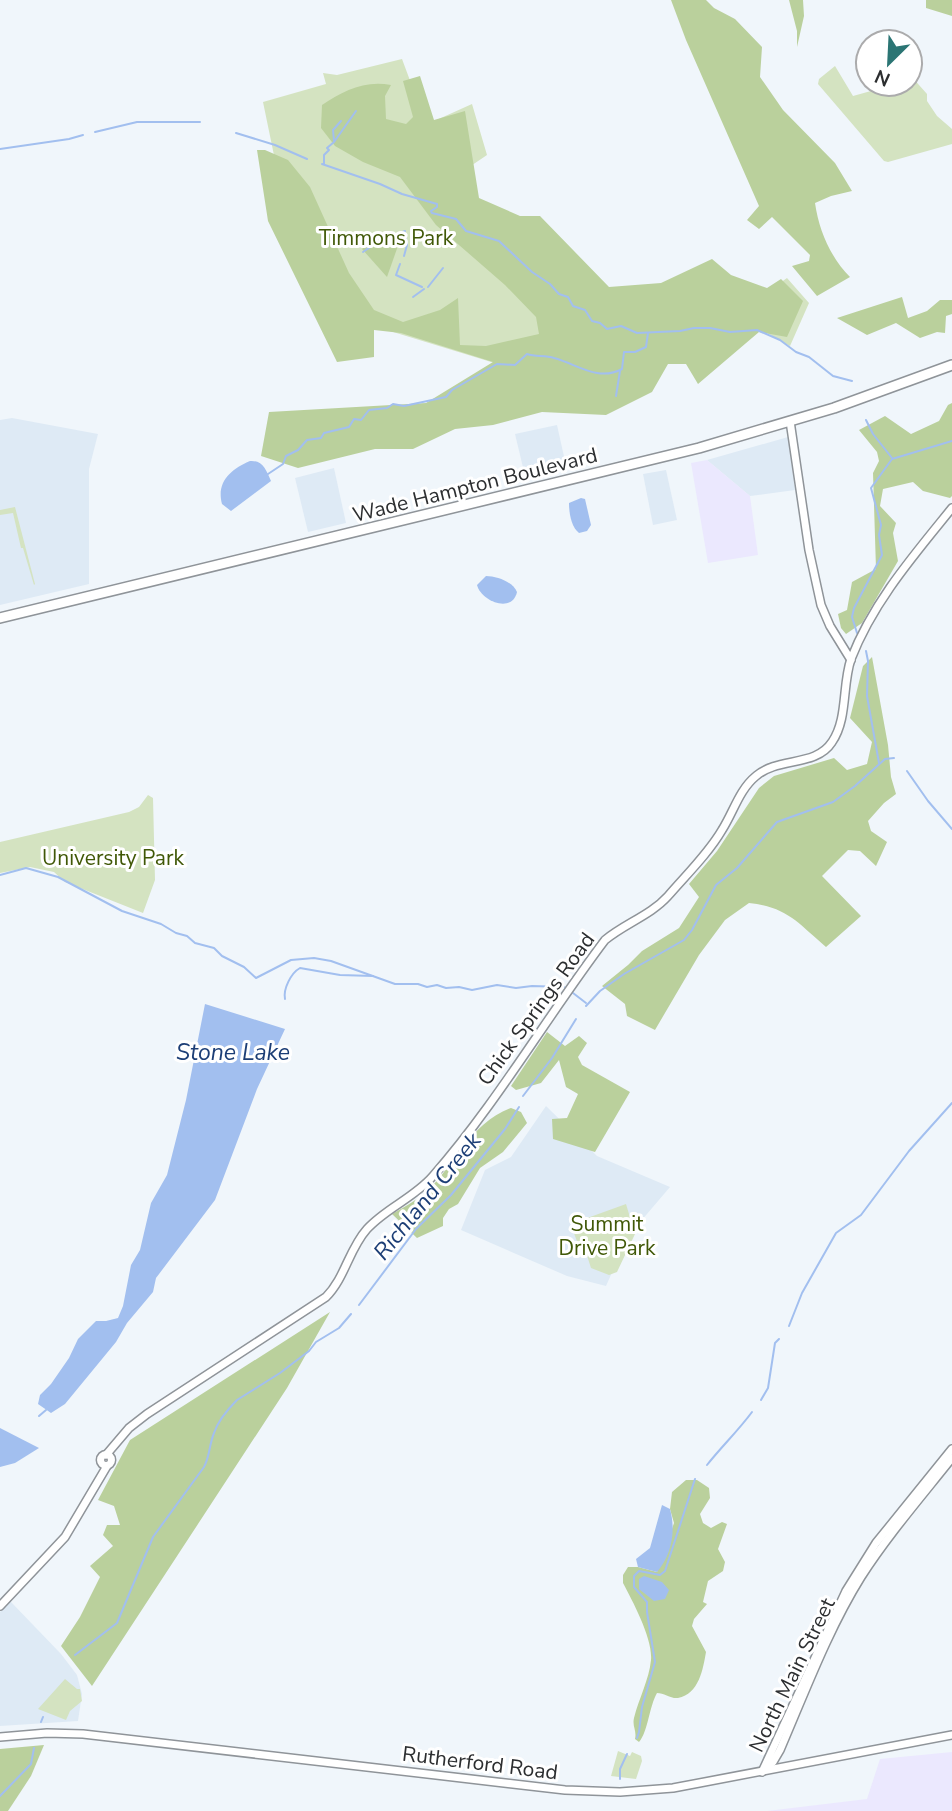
<svg xmlns="http://www.w3.org/2000/svg" width="952" height="1811" font-family="'Nunito Sans',sans-serif">
<style>
.built{fill:#deeaf5}
.industrial{fill:#ebe8fe}
.green{fill:#d4e3c1}
.forest{fill:#bad09c}
.water{fill:#a2bfef}
.lines{fill:none;stroke-linecap:round;stroke-linejoin:round}
.stream{stroke:#a2bfef;stroke-width:2}
.minor-casing{stroke:#8f9499;stroke-width:10}
.major-casing{stroke:#8f9499;stroke-width:12}
.minor{stroke:#fff;stroke-width:7}
.major{stroke:#fff;stroke-width:9}
.labels{text-anchor:middle;stroke-width:6;stroke-linejoin:round;paint-order:stroke}
.park-label{font-size:21px;fill:#405807;stroke:#fff}
.street-label{font-size:21px;fill:#2c2e30;stroke:#fff}
.water-label{font-size:23px;font-style:italic;fill:#1c3e76;stroke:#fff}
</style>
<rect width="100%" height="100%" fill="#f0f6fb"/>
<g class="built">
<path d="M12,418l86,16 -9,35v115l-89,21v-185z"/>
<path d="M557,425l10,45 -41,10 -11,-46z"/>
<path d="M788,437l7,53 -45,6 -43,-36z"/>
<path d="M334,468l12,55 -38,9 -13,-54z"/>
<path d="M666,470l11,50 -24,5 -10,-51z"/>
<path d="M546,1106l51,50 73,31 -29,34 -19,29 -16,36 -39,-10 -106,-46 24,-60 26,-13z"/>
<path d="M10,1601l51,53 16,21 5,19 -4,27 -78,5v-114z"/>
</g>
<g class="industrial">
<path d="M707,460l43,36 8,59 -50,8 -17,-100z"/>
<path d="M952,1752v59h-185l100,-12 13,-40z"/>
</g>
<g class="green">
<path d="M402,59l16,43 14,20 40,-18 15,51 -37,25 132,106 156,27 49,-35 22,25 -19,43 -30,-17 -197,55 -196,-60 -91,-159 -13,-63 63,-18 -3,-11 14,2z"/>
<path d="M835,66l18,30 43,-12h14l1,-8 16,18v7l10,15 15,13v15l-64,18 -4,-1 -66,-77 1,-5z"/>
<path d="M15,507l20,77 -1,1 -11,-37h-2l-8,-35 -13,2v-5z"/>
<path d="M148,795l5,3 2,82 -12,33 -78,-31 -11,-10 -24,-5 -30,6v-31l129,-30 10,-5z"/>
<path d="M626,1204l9,30 -18,38 -8,3 -18,-7 -8,-25 -5,1 -6,-16 7,-7z"/>
<path d="M65,1679l12,10h3l2,12 -12,10 -4,9 -28,-11z"/>
<path d="M618,1751l12,5 2,-4 9,4 1,5 -6,18 -25,-3z"/>
</g>
<g class="forest">
<path d="M671,0h35l8,8 21,11 27,28 -2,30 23,33 52,53 17,28 -21,5 -16,7c4,28 16,55 35,74l-33,19 -25,-30 17,-5 1,-6 -38,-38 -13,12 -12,-9 12,-14 -73,-166z"/>
<path d="M789,0h14l1,16 -7,31v-16z"/>
<path d="M926,0h26v16l-26,-8z"/>
<path d="M420,76l14,44 31,-9 14,87 41,18h20l69,71 52,-4 51,-24 19,16 36,13 14,-9 22,22 -16,36 -28,-5 -61,52 -12,-20h-18l-16,28 -46,23 -64,-3 -49,13 -38,4 -42,20h-38l-77,19 -37,-12 8,-44 157,-9 67,-41 -92,-29 -27,-3v27l-37,5 -69,-141 -11,-71h8l23,10 22,27 39,86 25,37 29,12 37,-12 18,-12 2,47 26,1 53,-12 -3,-17 -31,-32 -69,-60 -36,-48 -37,-15 -28,-16 -14,-18 1,-23c21,-14 42,-25 69,-20l-6,11 1,23 20,5 7,-7 -10,-36z"/>
<path d="M384,232l15,11 -12,34 -25,-28z"/>
<path d="M902,297l6,21 19,-7 13,-11h12v14l-6,2 -1,17 -8,-1 -17,6 -24,-15 -29,12 -30,-17z"/>
<path d="M952,403v93l-2,2 -27,-7 -10,-9 -30,7 -3,17 16,17 -3,10 5,28 -36,62 -16,11 -5,-6 -3,-14 9,-4 5,-28 24,-13 -3,-96 6,-12 -2,-9 -18,-22 26,-14 26,18 28,-13 9,-16z"/>
<path d="M872,657l16,88 3,32 5,17 -12,9 -16,18 3,10 16,11 -11,24 -16,-15 -12,-1 -26,26 39,40 -35,31c-28,-24 -39,-40 -77,-44l-24,17 -26,35 -44,75 -28,-14 -2,-12 -23,-18 26,-21 14,-14 37,-23 20,-31 -10,-13 28,-33 42,-63 15,-12 60,-18 13,12 20,-6 5,-22 -22,-24 13,-52z"/>
<path d="M547,1032l18,14 14,-10 8,7 -9,14 4,8 48,27 -35,60 -42,-13 -1,-20 15,-1 11,-24 -12,-7 -7,-27 -18,23 -25,7 -5,-4z"/>
<path d="M511,1108l10,4 6,11 -24,29 -23,16 -22,36 -9,5 -6,9v8l-26,12 -25,-24c11,-6 23,-13 33,-21 30,-27 45,-70 86,-85z"/>
<path d="M330,1312l-43,76 -195,298 -31,-40 19,-29 20,-40 -10,-11 23,-20 -10,-11 4,-10h13l-6,-19 -16,-6 32,-60z"/>
<path d="M686,1480h11l12,8 1,10 -10,16 3,9 8,5 11,-6 5,2 -9,25 7,13 -2,9 -15,10 -5,21 4,2 -13,15 -2,7 14,26c-3,17 -7,42 -28,46 -7,1 -14,-5 -21,-5 -8,14 -9,39 -18,49l-4,-3c2,-8 -3,-13 -1,-21 5,-20 15,-38 17,-58 2,-21 -18,-58 -28,-77v-8l5,-8h10l19,5 17,-49 -4,-14 2,-17z"/>
<path d="M44,1745l-13,31 -23,35h-8v-62z"/>
</g>
<g class="water">
<path d="M250,461c13,-1 16,9 21,20l-40,30 -9,-7c-6,-22 9,-35 28,-43z"/>
<path d="M581,498l4,1 6,26 -4,6 -8,2c-8,-6 -10,-21 -10,-30z"/>
<path d="M486,576c11,0 27,6 31,16 -5,22 -36,9 -40,-7z"/>
<path d="M205,1004l80,25 -28,60 -42,111 -59,78 -3,14 -26,31 -11,19 -51,62 -14,9 -13,-9 2,-9 11,-11 18,-26 9,-19 18,-18h10l12,-3 5,-12 8,-41 9,-15 11,-47 16,-28 19,-75z"/>
<path d="M0,1428l39,20 -24,15 -15,4z"/>
<path d="M662,1505l8,4c6,21 2,46 -13,63l-19,-5 -2,-8 14,-11z"/>
<path d="M644,1576l18,6 7,8 -4,9 -11,2 -15,-12v-10z"/>
</g>
<g class="lines">
<g class="stream">
<path d="M95,132l42,-10h63"/>
<path d="M236,133l39,12 32,14"/>
<path d="M334,141l-1,-11 8,-9"/>
<path d="M0,149l69,-10 14,-4"/>
<path d="M322,164l58,20 22,10 35,10v3l-6,4 1,2 24,6 10,12 33,10 33,31 18,12 9,10 9,3 5,9 12,4 7,11 8,2 7,6 14,-3 16,7 43,-2 14,-3h16l20,4 27,-2 23,10 16,12 13,5 24,19 19,5"/>
<path d="M324,164v-9l5,-5 -2,-2 7,-6 22,-31"/>
<path d="M363,252l13,-9 29,-12"/>
<path d="M404,256l3,-11 -2,-12"/>
<path d="M400,264l-4,11 26,12"/>
<path d="M428,287l15,-19"/>
<path d="M413,297l11,-8"/>
<path d="M616,396l4,-25"/>
<path d="M866,420l7,14 19,24"/>
<path d="M268,474l15,-10 3,-8 12,-6 9,-10 14,-2 3,-5 25,-6 5,-8 7,1 8,-10 18,-2 6,-4 11,2 42,-9 6,-7 45,-26 18,1 12,-11c9,3 18,1 27,4 23,6 44,24 68,11l2,-17h11l11,-5 2,-14"/>
<path d="M857,633l-5,-16 2,-9 28,-53 -3,-20 2,-10 -10,-37 21,-29 60,-18"/>
<path d="M866,651l2,10 -1,35 12,67"/>
<path d="M907,771l21,30 24,28"/>
<path d="M0,875l26,-7 32,9 64,34 39,13 15,9 11,3 8,7 19,5 8,8 22,11 12,11 35,-18 23,-2 17,3 64,23h23l9,3 10,-2 9,3 13,-1 13,3 25,-5 19,3 16,-2 32,1"/>
<path d="M573,993l13,10"/>
<path d="M285,999c-2,-10 6,-26 15,-31l40,7 33,1"/>
<path d="M586,1006l14,-15 24,-17 60,-34 8,-10 24,-45 21,-17 40,-46 56,-20 22,-16 30,-27 9,-1"/>
<path d="M523,1096l29,-38 24,-39"/>
<path d="M359,1305l57,-76 35,-34 54,-66 14,-22"/>
<path d="M789,1326l13,-33 34,-60 25,-18 48,-64 43,-48"/>
<path d="M761,1400l7,-12 7,-45 4,-4"/>
<path d="M39,1416l7,-6"/>
<path d="M707,1465c15,-19 31,-34 45,-53"/>
<path d="M75,1655l42,-32 36,-86 51,-70c6,-11 5,-22 10,-34 4,-12 14,-24 23,-33l43,-27 29,-22 7,-9 23,-14 12,-14"/>
<path d="M41,1722l2,-5"/>
<path d="M637,1738l2,-6 3,-25 13,-45 -8,-50v-10l-13,-15v-11l5,-5 21,4 5,-4 30,-92"/>
<path d="M620,1779v-10l7,-15"/>
<path d="M0,1796l31,-32 3,-16"/>
</g>
<g class="minor-casing">
<g id="minor">
<path d="M790,421l19,129 12,55 9,21 21,34"/>
<circle cx="106" cy="1460" r="5.5"/>
<path d="M106,1455l23,-27 18,-14 179,-117c19,-19 23,-48 41,-68 19,-21 47,-31 66,-53 64,-73 113,-158 172,-236 19,-16 46,-25 63,-44 18,-21 40,-42 54,-66 12,-19 17,-40 34,-54 22,-19 60,-9 76,-34 16,-23 10,-57 19,-83 22,-57 63,-104 101,-151"/>
<path d="M0,1606l65,-69 42,-71"/>
<path d="M0,1737l47,-4 36,1 482,56 55,2 53,-4 279,-53"/>
<path d="M763,1771l10,-9 7,-12c25,-58 48,-120 81,-173 27,-42 60,-80 91,-119"/>
<path d="M762,1772l84,-181 30,-48 76,-94"/>
</g>
</g>
<g class="major-casing">
<path id="major" d="M0,618l699,-170 135,-40 118,-43"/>
</g>
<use href="#minor" class="minor"/>
<use href="#major" class="major"/>
</g>
<g class="labels">
<g class="park-label">
<text x="386" y="245">Timmons Park</text>
<text x="113" y="865">University Park</text>
<text x="607" y="1231">Summit<tspan x="607" dy="24">Drive Park</tspan></text>
</g>
<g class="street-label">
<text transform="translate(475 485) rotate(-14)" y="7">Wade Hampton Boulevard</text>
<text transform="translate(536 1009) rotate(-54)" y="7">Chick Springs Road</text>
<text transform="translate(792 1675) rotate(-64)" y="7">North Main Street</text>
<text transform="translate(480 1763) rotate(7)" y="7">Rutherford Road</text>
</g>
<g class="water-label">
<text x="233" y="1060">Stone Lake</text>
<text transform="translate(427 1196) rotate(-51)" y="8">Richland Creek</text>
</g>
</g>
<g transform="translate(889 63) rotate(204)"><circle r="33" fill="#ffffff" stroke="#ababac" stroke-width="2"/>
<path d="M0-5L12 26L0 18L-12 26Z" fill="#2b7574"/>
<text y="-10" font-size="19" font-weight="bold" text-anchor="middle" fill="#2c2e30">N</text>
</g>
</svg>
